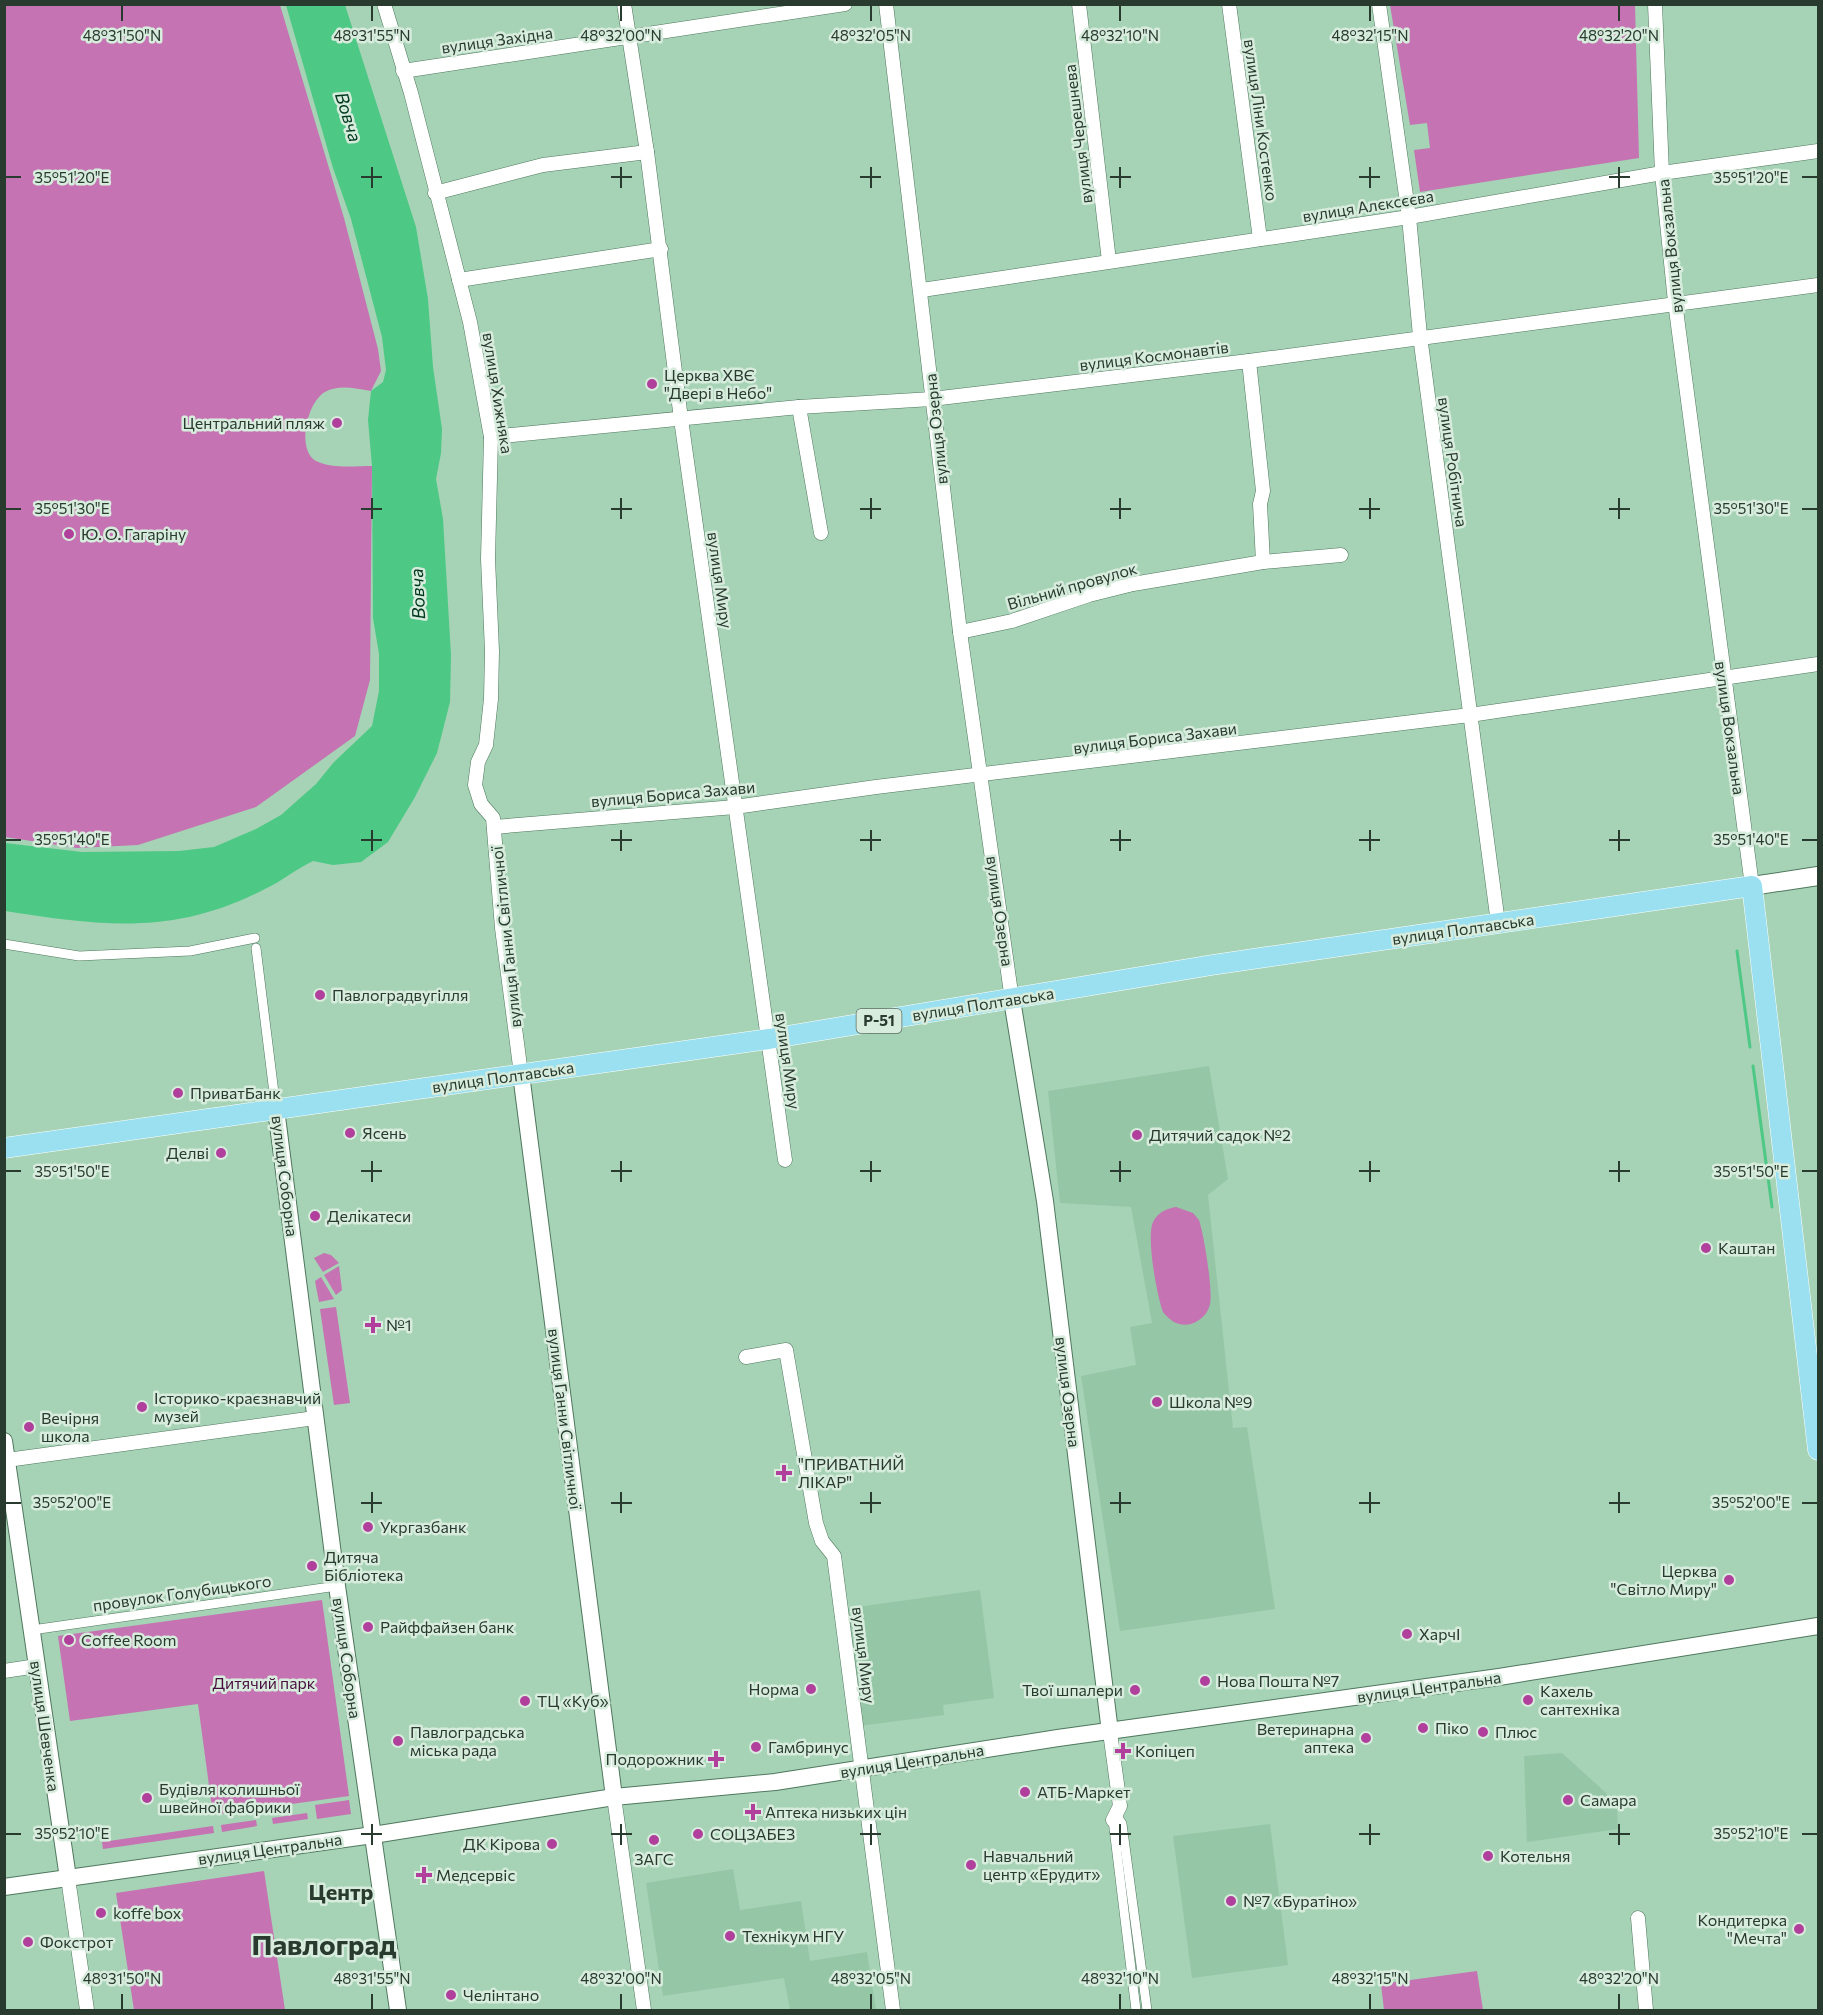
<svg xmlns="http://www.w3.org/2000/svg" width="1823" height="2015" font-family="Commissioner,sans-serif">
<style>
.built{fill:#95c7a6}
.green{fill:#c573b2}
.water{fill:#4dc985}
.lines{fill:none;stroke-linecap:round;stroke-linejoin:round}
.stream{stroke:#4dc985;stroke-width:3}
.pedestrian-casing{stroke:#4f785e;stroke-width:10}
.minor-casing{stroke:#4f785e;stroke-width:15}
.tertiary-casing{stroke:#4f785e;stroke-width:18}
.secondary-casing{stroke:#4f785e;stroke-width:20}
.primary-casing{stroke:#fff;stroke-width:21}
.pedestrian{stroke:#fff;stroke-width:9}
.minor{stroke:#fff;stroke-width:14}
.tertiary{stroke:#fff;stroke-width:16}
.secondary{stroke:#fff;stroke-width:18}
.primary{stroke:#9ae0f1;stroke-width:20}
.ticks{fill:none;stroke:#293a2f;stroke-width:2}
.poi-dot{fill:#b1409c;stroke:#d7ecdd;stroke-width:2}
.labels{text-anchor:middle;stroke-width:5;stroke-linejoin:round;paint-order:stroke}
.shield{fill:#d7ecdd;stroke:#5d6f63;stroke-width:1.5}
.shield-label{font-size:15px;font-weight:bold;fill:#293a2f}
.street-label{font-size:16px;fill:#293a2f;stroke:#d7ecdd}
.poi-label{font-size:16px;fill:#293a2f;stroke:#d7ecdd;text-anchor:start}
.park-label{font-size:16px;fill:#490e3f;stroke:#d7ecdd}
.water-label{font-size:18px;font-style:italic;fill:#01371d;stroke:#d7ecdd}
.district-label{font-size:22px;font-weight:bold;fill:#293a2f;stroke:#d7ecdd}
.town-label{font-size:28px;font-weight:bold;fill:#293a2f;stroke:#d7ecdd}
.ticks-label{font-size:15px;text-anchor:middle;fill:#293a2f;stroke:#d7ecdd;stroke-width:5;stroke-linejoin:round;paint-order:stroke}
</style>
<rect width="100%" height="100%" fill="#a6d2b5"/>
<g class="built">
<path d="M1209,1066l19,113 -20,16 25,233 14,-1 28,182 -155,22 -39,-255 55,-11 -6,-38 22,-4 -21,-116 -71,-4 -12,-112z"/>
<path d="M980,1590l14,108 -51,7 1,10 -85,11 -16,-117z"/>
<path d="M1562,1753l43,39 12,17 1,20 -91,13 -3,-86z"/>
<path d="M1270,1824l18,141 -96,13 -19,-142z"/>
<path d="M733,1869l7,41 61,-9 9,60 57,-9 9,58h-86l-6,-32 -121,18 -17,-113z"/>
</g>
<g class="green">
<path d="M4,5h276l64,213 34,131 3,22 -10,20c-15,-2 -31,-7 -46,1 -18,10 -29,58 -9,69 16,8 39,5 56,5l-2,214 -15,56 -99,71 -118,38 -61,3 -72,-11z"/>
<path d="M1390,5h245l4,153 -219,34 -6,-42 16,-2 -3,-25 -17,2z"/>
<path d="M1176,1207l17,6 6,7c5,15 14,70 11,84 -2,10 -10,17 -19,20 -12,3 -21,-3 -28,-12 -6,-16 -17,-75 -10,-90 5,-10 13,-13 23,-15z"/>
<path d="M324,1253l7,2 8,8 -16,9 -9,-14z"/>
<path d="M339,1266l3,24 -6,5 -12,-20z"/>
<path d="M321,1277l13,22 -15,3 -4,-21z"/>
<path d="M336,1307l14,96 -16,2 -14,-96z"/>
<path d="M322,1600l27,196 -136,19 -15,-111 -128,17 -12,-85z"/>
<path d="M349,1800l2,14 -34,5 -2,-14z"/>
<path d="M307,1813l1,6 -35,5 -1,-6z"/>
<path d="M256,1820l1,6 -35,6 -1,-7z"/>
<path d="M213,1826l1,7 -111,16 -1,-7z"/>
<path d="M264,1871l21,139h-151l-18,-117z"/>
<path d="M1477,1971l6,39h-99l-3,-26z"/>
</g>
<path class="water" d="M286,5h59l71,222 12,72 5,68 9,62 -1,24 -5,26 7,40 8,136 -1,47 -13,51 -22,44 -27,45 -27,20 -28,3 -20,-4c-17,8 -31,20 -48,28 -91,47 -163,37 -260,22v-68l77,9 97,-1 35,-4 42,-18 25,-14 35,-31 18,-22 38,-36 7,-35v-37l-6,-36 -1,-152 -4,-46 3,-29 12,-9 3,-12 -4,-33 -31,-118 -18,-51z"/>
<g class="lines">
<g class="stream">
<path d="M1737,951l13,96"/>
<path d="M1753,1066l19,141"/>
</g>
<g class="pedestrian-casing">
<g id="pedestrian">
<path d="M4,944l75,12 111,-5 65,-13"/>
<path d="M256,948l20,161"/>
<path d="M32,1630l305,-44"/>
<path d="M1117,1816l5,8 25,186"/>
<path d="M1113,1820l23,190"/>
</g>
</g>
<g class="minor-casing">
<g id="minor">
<path d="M384,4l27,89 59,229 21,115 -3,122 4,92 -1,48 -5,46 -8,17 -3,23 6,19 12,14 9,110 19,146"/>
<path d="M624,4l23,148 34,267 104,741"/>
<path d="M886,4l74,628 52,368"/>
<path d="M1079,4l30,257"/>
<path d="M1229,4l31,235"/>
<path d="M1379,4l30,213 11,119 78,587"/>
<path d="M1655,4l7,169 13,129 77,584"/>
<path d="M403,71l442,-67"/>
<path d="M435,193l108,-28 104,-13"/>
<path d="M459,280l202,-31"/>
<path d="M922,290l487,-73 253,-44 156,-22"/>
<path d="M1249,361l14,130 -3,13 3,58"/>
<path d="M799,407l22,126"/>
<path d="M491,437l308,-30 133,-8 317,-38 569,-76"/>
<path d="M960,632l52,-11 77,-26 44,-11 130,-22 78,-7"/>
<path d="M494,827l241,-20 141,-20 594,-72 348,-51"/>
<path d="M746,1357l40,-7 30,173 6,18 12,15 59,454"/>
<path d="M7,1460l308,-42"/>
<path d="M4,1671l33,-5"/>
<path d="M1110,1732l10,74 -7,14"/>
<path d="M614,1797l30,213"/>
<path d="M68,1878l19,132"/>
<path d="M1638,1918l8,92"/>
</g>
</g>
<g class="tertiary-casing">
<g id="tertiary">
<path d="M1012,1000l33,201 65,531"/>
<path d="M521,1074l93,723"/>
<path d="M276,1109l61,477 61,424"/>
<path d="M4,1441l64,437"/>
<path d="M4,1887l369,-52 241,-38 161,-15 283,-44 441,-61 319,-51"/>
</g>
</g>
<g class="secondary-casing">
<path id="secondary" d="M1752,886l66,-10"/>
</g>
<g class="primary-casing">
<path id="primary" d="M4,1148l765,-109 443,-74 540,-79 66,564"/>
</g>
<use href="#pedestrian" class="pedestrian"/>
<use href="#minor" class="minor"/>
<use href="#tertiary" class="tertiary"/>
<use href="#secondary" class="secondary"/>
<use href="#primary" class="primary"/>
</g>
<path class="ticks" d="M122,6v15M372,6v15M621,6v15M871,6v15M1120,6v15M1370,6v15M1619,6v15M372,167v21M621,167v21M871,167v21M1120,167v21M1370,167v21M1619,167v21M6,177h15M361,177h21M611,177h21M860,177h21M1110,177h21M1359,177h21M1609,177h21M1802,177h15M372,498v21M621,498v21M871,498v21M1120,498v21M1370,498v21M1619,498v21M6,509h15M361,509h21M611,509h21M860,509h21M1110,509h21M1359,509h21M1609,509h21M1802,509h15M372,830v21M621,830v21M871,830v21M1120,830v21M1370,830v21M1619,830v21M6,840h15M361,840h21M611,840h21M860,840h21M1110,840h21M1359,840h21M1609,840h21M1802,840h15M372,1161v21M621,1161v21M871,1161v21M1120,1161v21M1370,1161v21M1619,1161v21M6,1171h15M361,1171h21M611,1171h21M860,1171h21M1110,1171h21M1359,1171h21M1609,1171h21M1802,1171h15M372,1492v21M621,1492v21M871,1492v21M1120,1492v21M1370,1492v21M1619,1492v21M6,1503h15M361,1503h21M611,1503h21M860,1503h21M1110,1503h21M1359,1503h21M1609,1503h21M1802,1503h15M372,1824v21M621,1824v21M871,1824v21M1120,1824v21M1370,1824v21M1619,1824v21M6,1834h15M361,1834h21M611,1834h21M860,1834h21M1110,1834h21M1359,1834h21M1609,1834h21M1802,1834h15M122,1994v15M372,1994v15M621,1994v15M871,1994v15M1120,1994v15M1370,1994v15M1619,1994v15"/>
<g class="poi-dot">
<circle cx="652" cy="384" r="6"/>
<circle cx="337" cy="423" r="6"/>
<circle cx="69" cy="534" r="6"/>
<circle cx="320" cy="995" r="6"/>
<circle cx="178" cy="1093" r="6"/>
<circle cx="350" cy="1133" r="6"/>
<circle cx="1137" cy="1135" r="6"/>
<circle cx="221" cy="1153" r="6"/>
<circle cx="315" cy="1216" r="6"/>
<circle cx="1706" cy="1248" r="6"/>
<path d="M370 1316h6v6h6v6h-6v6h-6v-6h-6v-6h6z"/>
<circle cx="1157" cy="1402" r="6"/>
<circle cx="142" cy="1407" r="6"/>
<circle cx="29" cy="1427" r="6"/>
<path d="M781 1464h6v6h6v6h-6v6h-6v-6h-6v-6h6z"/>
<circle cx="368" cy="1527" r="6"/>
<circle cx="312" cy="1566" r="6"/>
<circle cx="1729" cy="1580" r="6"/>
<circle cx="368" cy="1627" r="6"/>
<circle cx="1407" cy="1634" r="6"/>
<circle cx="69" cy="1640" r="6"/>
<circle cx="1205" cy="1681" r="6"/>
<circle cx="811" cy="1689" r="6"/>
<circle cx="1135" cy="1690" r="6"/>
<circle cx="1528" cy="1700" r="6"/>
<circle cx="525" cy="1701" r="6"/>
<circle cx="1423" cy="1728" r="6"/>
<circle cx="1483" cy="1732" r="6"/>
<circle cx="1366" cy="1738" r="6"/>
<circle cx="398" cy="1741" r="6"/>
<circle cx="756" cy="1747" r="6"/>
<path d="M1120 1742h6v6h6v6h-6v6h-6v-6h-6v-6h6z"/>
<path d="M713 1750h6v6h6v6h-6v6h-6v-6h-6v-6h6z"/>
<circle cx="1025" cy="1792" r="6"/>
<circle cx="147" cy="1798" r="6"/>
<circle cx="1568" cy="1800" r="6"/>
<path d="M750 1803h6v6h6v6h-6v6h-6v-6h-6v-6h6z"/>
<circle cx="698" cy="1834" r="6"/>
<circle cx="654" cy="1840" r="6"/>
<circle cx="552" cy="1844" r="6"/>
<circle cx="1488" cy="1856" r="6"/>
<circle cx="971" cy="1865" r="6"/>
<path d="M421 1866h6v6h6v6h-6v6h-6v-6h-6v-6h6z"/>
<circle cx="1231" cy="1901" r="6"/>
<circle cx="101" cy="1913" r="6"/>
<circle cx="1799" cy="1929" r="6"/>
<circle cx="730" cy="1936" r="6"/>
<circle cx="28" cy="1942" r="6"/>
<circle cx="451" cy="1995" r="6"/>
</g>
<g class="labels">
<rect class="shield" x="856.5" y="1009" width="45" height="24" rx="4.5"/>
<g class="shield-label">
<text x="879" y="1026">Р-51</text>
</g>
<g class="street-label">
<text transform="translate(497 40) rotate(-8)" y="6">вулиця Західна</text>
<text transform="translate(1261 120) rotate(82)" y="6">вулиця Ліни Костенко</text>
<text transform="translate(1078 134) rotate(-97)" y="6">вулиця Черешнева</text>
<text transform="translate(1368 206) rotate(-9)" y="6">вулиця Алєксєєва</text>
<text transform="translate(1670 246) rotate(-96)" y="6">вулиця Вокзальна</text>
<text transform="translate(1154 356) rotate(-7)" y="6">вулиця Космонавтів</text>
<text transform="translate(498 393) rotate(81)" y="6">вулиця Хижняка</text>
<text transform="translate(936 429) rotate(-96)" y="6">вулиця Озерна</text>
<text transform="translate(1453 462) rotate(82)" y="6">вулиця Робітнича</text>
<text transform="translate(720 580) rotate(82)" y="6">вулиця Миру</text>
<text transform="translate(1072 586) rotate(-16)" y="6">Вільний провулок</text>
<text transform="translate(1730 728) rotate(82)" y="6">вулиця Вокзальна</text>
<text transform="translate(1155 738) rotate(-7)" y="6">вулиця Бориса Захави</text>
<text transform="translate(673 794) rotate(-5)" y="6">вулиця Бориса Захави</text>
<text transform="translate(1000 911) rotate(82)" y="6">вулиця Озерна</text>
<text transform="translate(1463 929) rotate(-8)" y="6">вулиця Полтавська</text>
<text transform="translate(506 937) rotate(-96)" y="6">вулиця Ганни Світличної</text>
<text transform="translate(983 1004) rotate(-9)" y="6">вулиця Полтавська</text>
<text transform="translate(788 1061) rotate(82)" y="6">вулиця Миру</text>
<text transform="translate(503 1077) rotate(-8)" y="6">вулиця Полтавська</text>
<text transform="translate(285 1176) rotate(83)" y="6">вулиця Соборна</text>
<text transform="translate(1068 1392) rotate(83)" y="6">вулиця Озерна</text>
<text transform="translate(565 1419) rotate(83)" y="6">вулиця Ганни Світличної</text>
<text transform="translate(182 1593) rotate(-8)" y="6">провулок Голубицького</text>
<text transform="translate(864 1655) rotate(83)" y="6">вулиця Миру</text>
<text transform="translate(347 1658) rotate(82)" y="6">вулиця Соборна</text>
<text transform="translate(1429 1687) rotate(-8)" y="6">вулиця Центральна</text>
<text transform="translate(45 1726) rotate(82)" y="6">вулиця Шевченка</text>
<text transform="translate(912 1761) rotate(-9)" y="6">вулиця Центральна</text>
<text transform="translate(270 1849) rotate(-8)" y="6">вулиця Центральна</text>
</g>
<g class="poi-label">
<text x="664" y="381">Церква ХВЄ<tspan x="664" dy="18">"Двері в Небо"</tspan></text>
<text x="325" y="429" text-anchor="end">Центральний пляж</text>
<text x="81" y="540">Ю. О. Гагаріну</text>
<text x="332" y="1001">Павлоградвугілля</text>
<text x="190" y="1099">ПриватБанк</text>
<text x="362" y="1139">Ясень</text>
<text x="1149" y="1141">Дитячий садок №2</text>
<text x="209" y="1159" text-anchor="end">Делві</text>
<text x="327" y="1222">Делiкатеси</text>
<text x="1718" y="1254">Каштан</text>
<text x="386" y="1331">№1</text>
<text x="154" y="1404">Історико-краєзнавчий<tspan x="154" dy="18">музей</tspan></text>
<text x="1169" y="1408">Школа №9</text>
<text x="41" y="1424">Вечірня<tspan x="41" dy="18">школа</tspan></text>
<text x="798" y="1470">"ПРИВАТНИЙ<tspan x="798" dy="18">ЛІКАР"</tspan></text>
<text x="380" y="1533">Укргазбанк</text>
<text x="324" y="1563">Дитяча<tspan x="324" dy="18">Бiблiотека</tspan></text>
<text x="1717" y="1577" text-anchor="end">Церква<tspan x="1717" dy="18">"Світло Миру"</tspan></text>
<text x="380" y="1633">Райффайзен банк</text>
<text x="1419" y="1640">ХарчI</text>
<text x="81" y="1646">Coffee Room</text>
<text x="1217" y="1687">Нова Пошта №7</text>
<text x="799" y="1695" text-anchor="end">Норма</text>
<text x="1123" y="1696" text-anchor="end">Твої шпалери</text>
<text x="1540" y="1697">Кахель<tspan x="1540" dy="18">сантехніка</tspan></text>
<text x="537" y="1707">ТЦ «Куб»</text>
<text x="1435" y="1734">Піко</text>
<text x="1354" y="1735" text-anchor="end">Ветеринарна<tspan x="1354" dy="18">аптека</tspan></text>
<text x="410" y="1738">Павлоградська<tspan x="410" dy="18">міська рада</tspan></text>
<text x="1495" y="1738">Плюс</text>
<text x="768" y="1753">Гамбринус</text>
<text x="1135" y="1757">Копiцеп</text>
<text x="704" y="1765" text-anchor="end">Подорожник</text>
<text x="159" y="1795">Будівля колишньої<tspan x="159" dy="18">швейної фабрики</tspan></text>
<text x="1037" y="1798">АТБ-Маркет</text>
<text x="1580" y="1806">Самара</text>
<text x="765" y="1818">Аптека низьких цін</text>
<text x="710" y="1840">СОЦЗАБЕЗ</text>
<text x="540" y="1850" text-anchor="end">ДК Кірова</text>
<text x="983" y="1862">Навчальний<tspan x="983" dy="18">центр «Ерудит»</tspan></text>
<text x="1500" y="1862">Котельня</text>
<text x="654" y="1865" text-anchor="middle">ЗАГС</text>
<text x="436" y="1881">Медсервіс</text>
<text x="1243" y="1907">№7 «Буратіно»</text>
<text x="113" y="1919">koffe box</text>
<text x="1787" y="1926" text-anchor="end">Кондитерка<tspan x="1787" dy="18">"Мечта"</tspan></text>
<text x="742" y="1942">Технікум НГУ</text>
<text x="40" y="1948">Фокстрот</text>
<text x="463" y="2001">Челінтано</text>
</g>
<g class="park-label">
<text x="264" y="1689">Дитячий парк</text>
</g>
<g class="water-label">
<text transform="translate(348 117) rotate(73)" y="6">Вовча</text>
<text transform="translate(418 594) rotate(-93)" y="6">Вовча</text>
</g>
<g class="district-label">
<text x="341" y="1900">Центр</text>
</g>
<g class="town-label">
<text x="324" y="1955">Павлоград</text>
</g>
</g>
<g class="ticks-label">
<text x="122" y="41">48°31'50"N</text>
<text x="372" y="41">48°31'55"N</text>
<text x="621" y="41">48°32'00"N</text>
<text x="871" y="41">48°32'05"N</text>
<text x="1120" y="41">48°32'10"N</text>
<text x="1370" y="41">48°32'15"N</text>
<text x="1619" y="41">48°32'20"N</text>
<text x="1751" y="183">35°51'20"E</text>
<text x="72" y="183">35°51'20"E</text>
<text x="1751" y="514">35°51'30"E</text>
<text x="72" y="514">35°51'30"E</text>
<text x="1751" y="845">35°51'40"E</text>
<text x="72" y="845">35°51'40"E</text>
<text x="1751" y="1177">35°51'50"E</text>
<text x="72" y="1177">35°51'50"E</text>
<text x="72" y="1508">35°52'00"E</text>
<text x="1751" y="1508">35°52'00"E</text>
<text x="1751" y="1839">35°52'10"E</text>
<text x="72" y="1839">35°52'10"E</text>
<text x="122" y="1984">48°31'50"N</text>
<text x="372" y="1984">48°31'55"N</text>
<text x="621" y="1984">48°32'00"N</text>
<text x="871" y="1984">48°32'05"N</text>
<text x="1120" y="1984">48°32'10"N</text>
<text x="1370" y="1984">48°32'15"N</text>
<text x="1619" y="1984">48°32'20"N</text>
</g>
<rect width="1823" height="2015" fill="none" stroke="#293a2f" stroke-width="12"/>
</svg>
